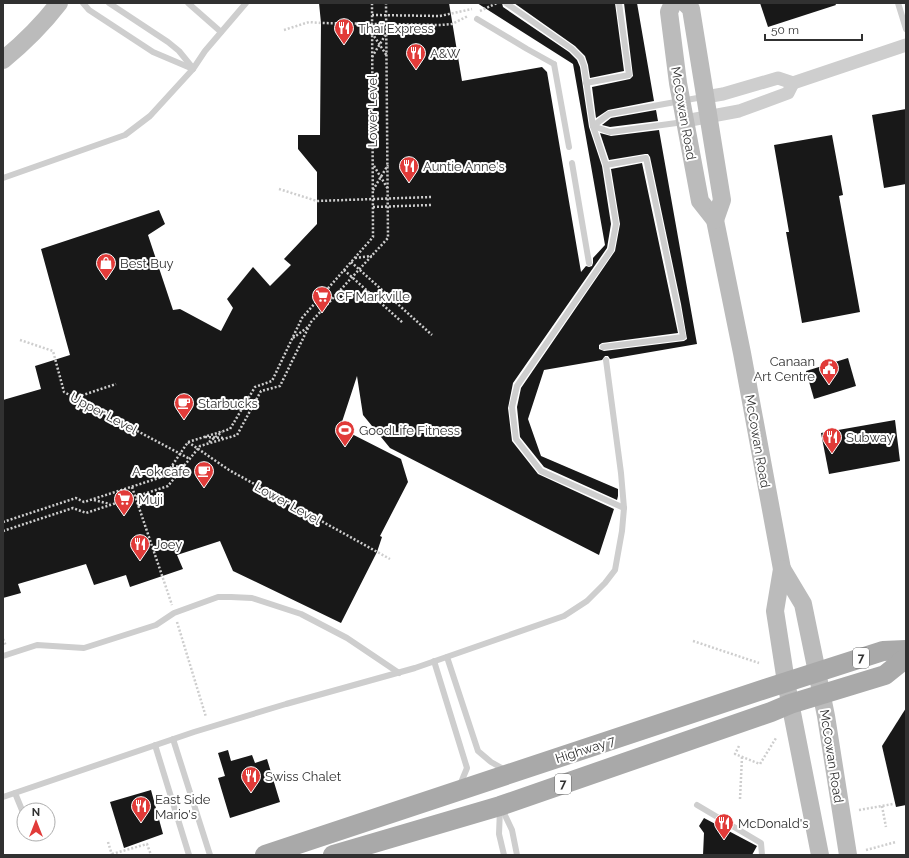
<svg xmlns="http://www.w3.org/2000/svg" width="909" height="858" font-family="Raleway,sans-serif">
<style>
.building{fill:#181818}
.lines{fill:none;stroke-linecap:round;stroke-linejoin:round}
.path{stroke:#cecece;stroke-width:2.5;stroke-dasharray:2 2;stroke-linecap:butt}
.lane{stroke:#cecece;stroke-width:6}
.street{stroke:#cecece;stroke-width:13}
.secondary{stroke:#bbb;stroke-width:18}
.primary{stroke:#a9a9a9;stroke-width:20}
.labels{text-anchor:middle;stroke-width:4;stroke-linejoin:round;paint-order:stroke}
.shield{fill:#fff;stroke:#6f6f6f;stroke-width:1}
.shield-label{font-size:12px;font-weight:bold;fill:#313131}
.poi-label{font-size:13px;fill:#313131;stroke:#fff;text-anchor:start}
.street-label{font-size:13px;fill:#313131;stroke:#fff}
</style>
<rect width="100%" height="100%" fill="#fff"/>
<g class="building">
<path d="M319,3h130l13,78 80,-14 5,5 34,200 5,-6 3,1 3,-1 1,-3v-5l12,-13 -32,-181 -96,-61h25l1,4 66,45 8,8 3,7 9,60 13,39 9,58 -4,24 -94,135 -5,25 4,33 26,33 76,35 -15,46 -209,-107 -27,-33 -6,-39 -17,52 61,31 7,23 -28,54 2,1 -5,15 -36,71 -108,-52 -13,-30 -43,14 6,14 -53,18 -4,-12 -32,10 -8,-21 -68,20 3,9 -18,5v-198l38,-11 -6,-23 35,-11 -29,-106 118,-39 6,14 -17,11 25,75 7,-1 41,22 12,-23 -6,-9 26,-32 17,19 21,-21 -7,-6 33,-35v-52l-19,-23v-14h22l1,-112z"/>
<path d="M514,3h101l9,68 -34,7 -2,-13 -3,-9 -10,-10z"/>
<path d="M624,3h13l17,98 -46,9 -12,8 -4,-31 38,-8 3,-3z"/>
<path d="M760,3h75l1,2 -68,22z"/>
<path d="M906,109v75l-22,4 -12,-73z"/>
<path d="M656,110l2,11 -48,6 -8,-2 9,-7z"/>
<path d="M659,130l38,214 -87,15 -2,-3h-3l-3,4 -58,10 -16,49 13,37 77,33v7l-1,4 -73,-33 -24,-30 -3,-30 4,-19 94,-137 5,-27 -9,-55 31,-6 36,170 -76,10 -3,2v4l5,2 80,-10 3,-2 -6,-35 -31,-147 -2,-3h-3l-36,6 -9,-27 11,3z"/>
<path d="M832,135l11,60 -4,1 21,116 -58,11 -16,-91h3l-15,-87z"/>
<path d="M848,358l8,28 -42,13 -8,-28z"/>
<path d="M895,420l5,41 -71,13 -8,-41z"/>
<path d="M906,708v97l-10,2 -14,-61z"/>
<path d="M228,750l3,11 21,-6 3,8 12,-4 13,43 -50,16 -12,-40 7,-2 -7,-23z"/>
<path d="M151,790l12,44 -39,14 -14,-46z"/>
<path d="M704,818l53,28 -5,9h-49l1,-22 -5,-7z"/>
</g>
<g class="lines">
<g class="path">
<path d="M480,11l17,-8"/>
<path d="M372,15l68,1 32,-7"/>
<path d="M284,30l25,-8 12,1 120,2 11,-1 16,-8"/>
<path d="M372,33l15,23"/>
<path d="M372,57l14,-23"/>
<path d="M374,166l14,23"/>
<path d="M279,189l38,12 114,-4"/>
<path d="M373,190l15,-25"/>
<path d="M373,207l59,-2"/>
<path d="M355,258l17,-2"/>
<path d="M351,262l81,73"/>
<path d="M344,270l59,53"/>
<path d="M293,338l15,-11"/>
<path d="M20,340l33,11 11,41 126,67"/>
<path d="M74,398l42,-14"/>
<path d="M205,437l19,1"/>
<path d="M188,442l41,28 161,89"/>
<path d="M209,442l13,-10"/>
<path d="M172,466l12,1"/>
<path d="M132,487l40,118"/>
<path d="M94,500l16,4"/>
<path d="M3,522l73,-24 8,4 81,-26 23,-34 42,-13 25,-42 17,-6 30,-63 71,-81 -1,-234"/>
<path d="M3,531l70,-23 13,5 82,-27 32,-40 37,-11 24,-44 19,-5 31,-64 77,-84 -2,-235"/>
<path d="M177,622l29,95"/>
<path d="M3,639l3,7"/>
<path d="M693,641l66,22"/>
<path d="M739,746l-4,8 25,10 16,-26"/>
<path d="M740,799l2,-42"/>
<path d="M882,806l4,21"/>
<path d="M859,810l34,-6"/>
<path d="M108,842l4,13"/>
<path d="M866,850l30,-8"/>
<path d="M112,854l35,-10 4,11"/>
</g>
<g class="lane">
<path d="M83,3l6,7 64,42 40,17"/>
<path d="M109,3l59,39 11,9 13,16"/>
<path d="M188,3l33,29"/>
<path d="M506,3l66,46 9,9 3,8 9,60 13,39 10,59 -5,26 -94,136 -5,21 4,32 25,32 83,37"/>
<path d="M898,3l8,26"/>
<path d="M477,19l50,30 27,15"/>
<path d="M554,64l15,83"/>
<path d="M586,83l43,-8 -10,-72"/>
<path d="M593,126l16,-12 94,-17"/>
<path d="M593,126l17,6 74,-10"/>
<path d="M572,163l17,100"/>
<path d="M3,178l122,-43 25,-19 43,-47 12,-18 41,-48"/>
<path d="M603,347l80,-10 -6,-32 -31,-147 -40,7"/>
<path d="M3,656l34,-11 47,3 72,-23 18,-12 44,-16h13l21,1 49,16 46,24 52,35"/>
<path d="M447,657l31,94 13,11 14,8"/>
<path d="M434,661l33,107 -7,17"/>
<path d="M173,739l37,116"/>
<path d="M155,745l34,110"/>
<path d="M15,793l9,22"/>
<path d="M3,797l191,-65 92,-28 129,-36 149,-52 23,-15 18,-18 10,-13 7,-39 2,-23 -3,-35 -15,-113"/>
<path d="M697,805l64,38 1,12"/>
<path d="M500,809l-1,25 5,21"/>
<path d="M502,809l10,21 5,25"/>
</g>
<g class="street">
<path d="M705,97l18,-3 55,-16 15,5 113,-38"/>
<path d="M685,121l54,-10 49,-18 5,-10"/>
</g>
<g class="secondary">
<path d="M673,3l-4,9 9,71 22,118 15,19 27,133 40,216 -7,42 11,71 34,173"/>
<path d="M685,3l6,6 31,191 -7,20"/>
<path d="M3,60c22,-18 39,-35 56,-57"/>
<path d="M782,569l21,35 23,112 22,139"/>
</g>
<g class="primary">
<path d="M265,855l503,-167 115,-37 23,-1"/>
<path d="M333,855l167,-49 271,-94 19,-8 95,-29 21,-17"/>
</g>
</g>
<defs>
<g id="restaurant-pin" transform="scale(1)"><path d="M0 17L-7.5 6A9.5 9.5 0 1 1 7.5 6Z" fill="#e13b39" stroke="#fff"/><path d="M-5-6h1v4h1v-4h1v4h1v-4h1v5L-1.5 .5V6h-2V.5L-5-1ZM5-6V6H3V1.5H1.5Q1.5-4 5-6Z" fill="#fff"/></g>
<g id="shop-pin" transform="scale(1)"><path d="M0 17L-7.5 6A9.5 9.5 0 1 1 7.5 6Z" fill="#e13b39" stroke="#fff"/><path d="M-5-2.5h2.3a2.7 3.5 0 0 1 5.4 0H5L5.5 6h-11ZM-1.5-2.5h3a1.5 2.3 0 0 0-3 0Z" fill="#fff"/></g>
<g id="supermarket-pin" transform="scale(1)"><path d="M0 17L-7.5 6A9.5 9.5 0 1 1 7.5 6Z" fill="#e13b39" stroke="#fff"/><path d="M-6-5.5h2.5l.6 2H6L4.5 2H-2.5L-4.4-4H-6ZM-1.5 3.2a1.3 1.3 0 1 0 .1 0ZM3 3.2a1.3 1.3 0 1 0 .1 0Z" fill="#fff"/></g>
<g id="civic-pin" transform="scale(1)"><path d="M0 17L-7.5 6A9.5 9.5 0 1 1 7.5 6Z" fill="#e13b39" stroke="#fff"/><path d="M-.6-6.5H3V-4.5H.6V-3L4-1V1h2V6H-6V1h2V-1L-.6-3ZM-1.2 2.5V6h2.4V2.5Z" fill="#fff"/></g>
<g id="cafe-pin" transform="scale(1)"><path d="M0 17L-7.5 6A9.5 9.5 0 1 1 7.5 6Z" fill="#e13b39" stroke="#fff"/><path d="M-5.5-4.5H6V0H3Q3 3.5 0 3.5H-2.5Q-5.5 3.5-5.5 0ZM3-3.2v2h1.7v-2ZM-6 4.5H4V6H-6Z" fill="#fff"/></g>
<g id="stadium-pin" transform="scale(1)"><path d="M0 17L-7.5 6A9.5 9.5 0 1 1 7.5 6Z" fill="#e13b39" stroke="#fff"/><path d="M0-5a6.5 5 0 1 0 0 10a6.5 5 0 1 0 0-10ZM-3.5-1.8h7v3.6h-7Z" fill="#fff"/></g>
</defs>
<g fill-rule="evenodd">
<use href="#restaurant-pin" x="344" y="28"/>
<use href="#restaurant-pin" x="416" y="53"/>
<use href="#restaurant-pin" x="409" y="166"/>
<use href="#shop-pin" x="106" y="263"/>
<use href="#supermarket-pin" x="322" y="296"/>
<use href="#civic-pin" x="829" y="368"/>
<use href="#cafe-pin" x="184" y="403"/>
<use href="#stadium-pin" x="345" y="430"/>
<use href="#restaurant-pin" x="832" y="437"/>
<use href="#cafe-pin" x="204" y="471"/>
<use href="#supermarket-pin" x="124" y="499"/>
<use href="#restaurant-pin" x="140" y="544"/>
<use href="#restaurant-pin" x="251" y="776"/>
<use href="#restaurant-pin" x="141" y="806"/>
<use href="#restaurant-pin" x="724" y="823"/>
</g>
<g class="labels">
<g class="shield">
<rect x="853" y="648" width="16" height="20" rx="3"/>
<rect x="555" y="774" width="16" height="20" rx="3"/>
</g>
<g class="shield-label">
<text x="861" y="662">7</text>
<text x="563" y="788">7</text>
</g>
<g class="poi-label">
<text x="358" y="33">Thaï Express</text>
<text x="430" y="58">A&amp;W</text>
<text x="423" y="171">Auntie Anne's</text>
<text x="120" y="268">Best Buy</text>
<text x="336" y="301">CF Markville</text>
<text x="815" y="366" text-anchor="end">Canaan<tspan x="815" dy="15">Art Centre</tspan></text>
<text x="198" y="408">Starbucks</text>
<text x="359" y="435">GoodLife Fitness</text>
<text x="846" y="442">Subway</text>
<text x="190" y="476" text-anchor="end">A-ok cafe</text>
<text x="138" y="504">Muji</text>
<text x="154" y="549">Joey</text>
<text x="265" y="781">Swiss Chalet</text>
<text x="155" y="804">East Side<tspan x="155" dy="15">Mario's</tspan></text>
<text x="738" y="828">McDonald's</text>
</g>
<g class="street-label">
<text transform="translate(372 111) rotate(-90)" y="5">Lower Level</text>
<text transform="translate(684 113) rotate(80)" y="5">McCowan Road</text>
<text transform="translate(104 413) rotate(28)" y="5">Upper Level</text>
<text transform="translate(758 441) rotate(80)" y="5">McCowan Road</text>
<text transform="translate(288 503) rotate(29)" y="5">Lower Level</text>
<text transform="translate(585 749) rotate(-18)" y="5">Highway 7</text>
<text transform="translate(832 756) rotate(81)" y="5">McCowan Road</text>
</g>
</g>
<rect width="909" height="858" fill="none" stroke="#313131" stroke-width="8"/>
<g transform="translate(36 822)"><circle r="19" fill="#ffffff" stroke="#adadad"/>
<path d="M0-3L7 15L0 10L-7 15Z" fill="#e13b39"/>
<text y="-6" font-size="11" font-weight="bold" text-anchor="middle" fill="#313131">N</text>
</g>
<path d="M765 34v6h97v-6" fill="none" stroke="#313131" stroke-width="2"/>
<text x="771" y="34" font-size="12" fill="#313131" stroke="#ffffff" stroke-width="3" paint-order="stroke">50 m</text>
</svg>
